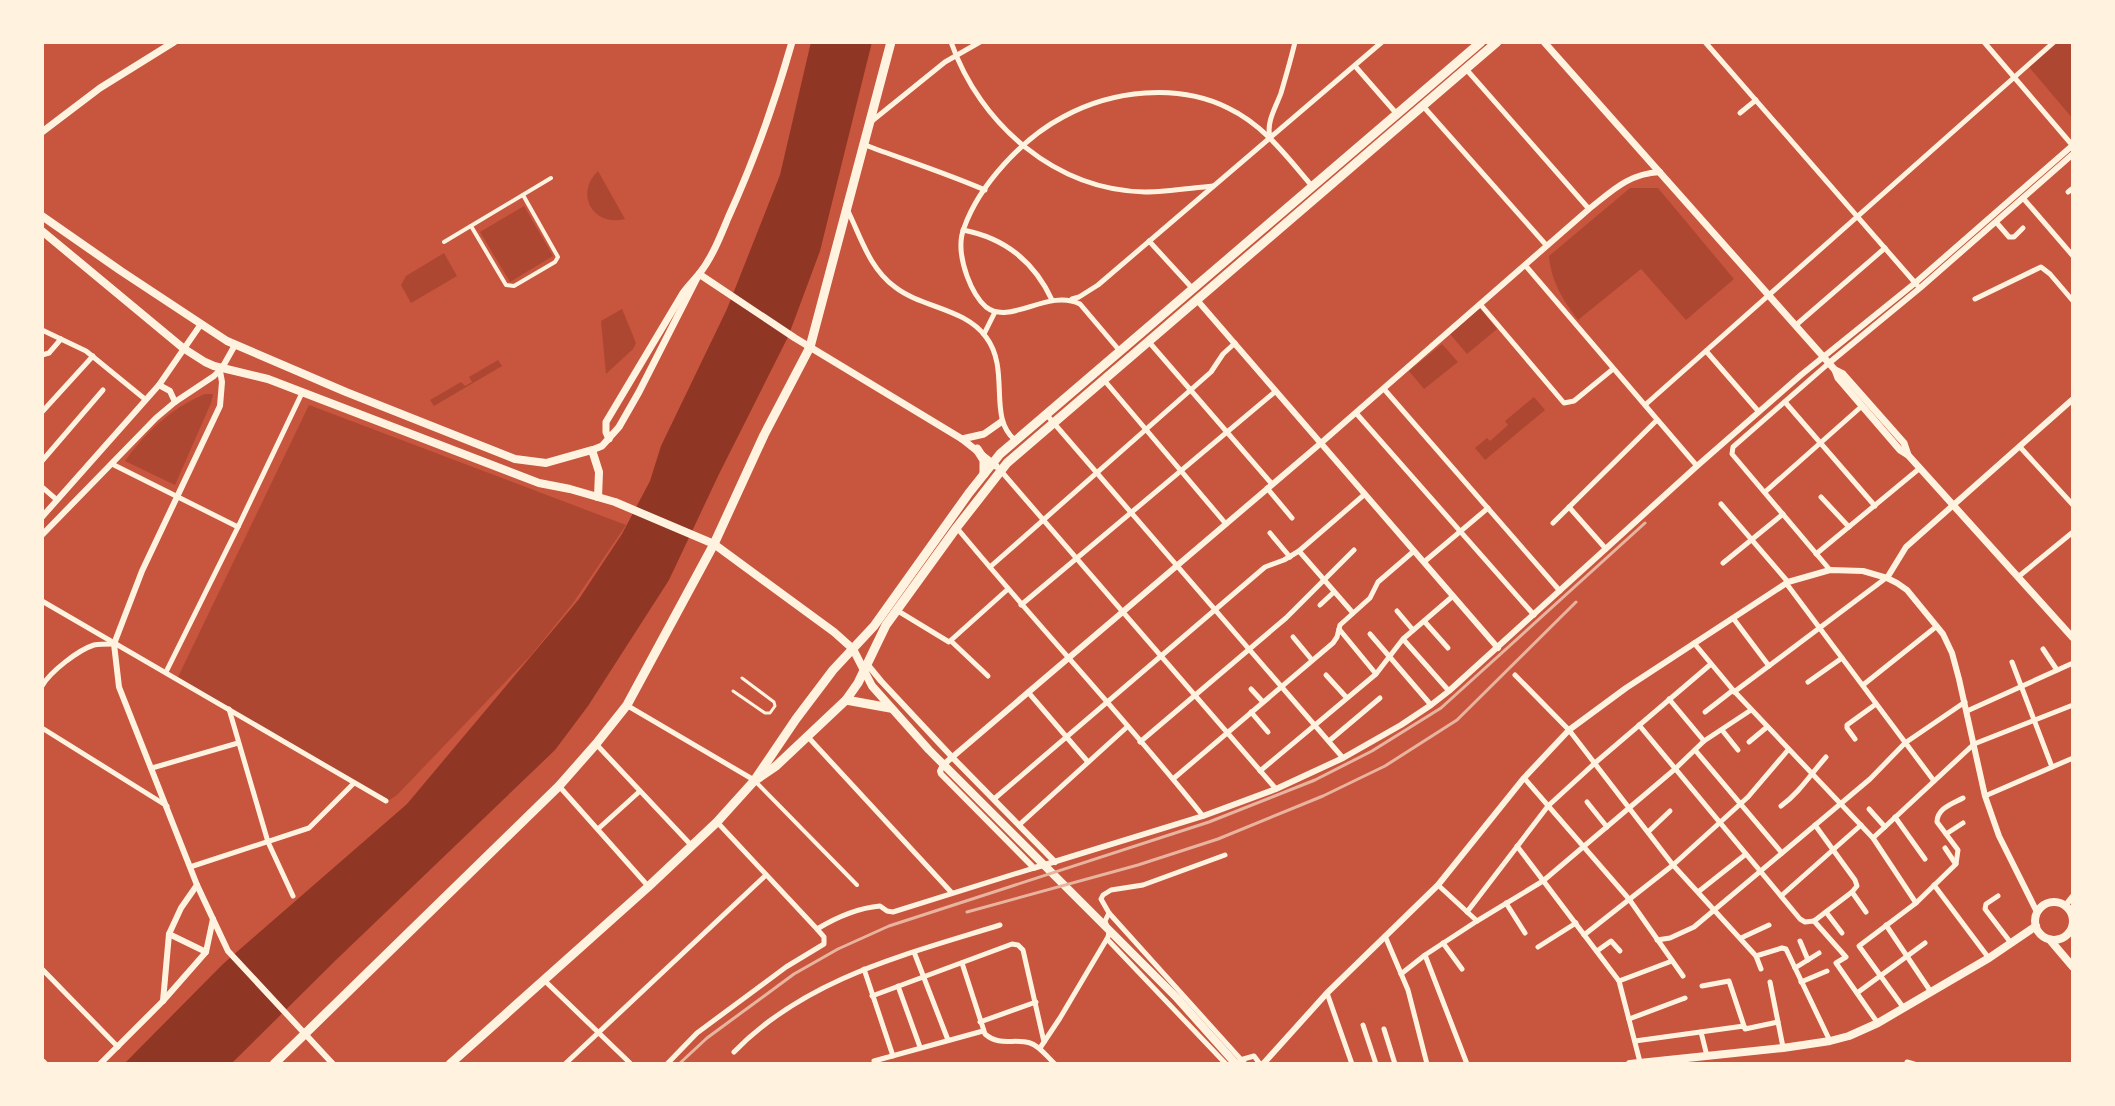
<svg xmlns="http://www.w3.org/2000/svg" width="2115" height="1106" font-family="Arial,sans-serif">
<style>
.green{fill:#ae4732}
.water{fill:#8f3625}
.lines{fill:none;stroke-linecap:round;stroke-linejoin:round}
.service{stroke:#fff3e0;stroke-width:3}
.pedestrian{stroke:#fff3e0;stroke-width:4}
.minor{stroke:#fff3e0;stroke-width:5}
.tertiary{stroke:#fff3e0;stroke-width:6}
.secondary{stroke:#fff3e0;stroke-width:7}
.primary{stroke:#fff3e0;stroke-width:8}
.trunk{stroke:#fff3e0;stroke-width:9}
.rail{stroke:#e9b49f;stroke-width:3}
</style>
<rect width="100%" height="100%" fill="#c8553d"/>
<g class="green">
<path d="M2059,42h14v77l-44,-52z"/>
<path d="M598,171l27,48c-32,8 -51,-25 -27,-48z"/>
<path d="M1630,188h28l76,91 -48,41 -45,-51 -63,51c-15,-20 -27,-39 -29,-64z"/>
<path d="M524,206l29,50 -43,26 -30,-50z"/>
<path d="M444,253l13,23 -46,27 -10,-18 5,-9z"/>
<path d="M1480,308l17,21 -30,25 -17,-20z"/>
<path d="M622,309l14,34 -3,6 -27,25 -5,-53z"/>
<path d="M1442,344l16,18 -34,27 -15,-18z"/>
<path d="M498,360l4,6 -68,40 -4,-6 31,-18 4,4 7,-4 -3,-5z"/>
<path d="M205,394h8l-2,9 -36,82 -50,-24c21,-29 46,-53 80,-67z"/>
<path d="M1534,397l11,13 -60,50 -10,-12 12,-10 3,3 18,-16 -3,-4z"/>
<path d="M309,405l317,120 -53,78 -41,51 -135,141 -9,6 -210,-124z"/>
</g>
<path class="water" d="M811,42h61l-52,209 -32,86 -69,137 -50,106 -81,126 -33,44 -218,209 -106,105h-107l99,-100 184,-160 172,-205 43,-65 28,-53 11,-35 66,-137 53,-134z"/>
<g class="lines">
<path class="service" d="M733,691l32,22h5l5,-7 -1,-4 -32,-24"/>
<g class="pedestrian">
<path d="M471,226l35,59 8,1 41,-24 3,-5 -35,-62"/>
<path d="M444,242l107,-64"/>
<path d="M755,781l102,104"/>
</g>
<g class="minor">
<path d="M951,42c29,83 105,148 194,150 23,0 46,-4 68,-6"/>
<path d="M1705,42l212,243"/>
<path d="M1984,42l89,104"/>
<path d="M1355,66l41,47"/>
<path d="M1466,69l123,140"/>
<path d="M1423,106l124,140"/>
<path d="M1740,113l16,-13"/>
<path d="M872,121l73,-59 35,-20"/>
<path d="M1270,137c-4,-15 6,-30 11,-44 5,-17 10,-34 14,-51"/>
<path d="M865,145c40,15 81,28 120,45"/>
<path d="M2068,192l5,-4"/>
<path d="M2023,198l50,58"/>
<path d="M847,209c14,28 22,59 48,78 27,21 70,21 91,50 25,33 1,80 29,103"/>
<path d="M1996,222l13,15h5l9,-9"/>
<path d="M963,230c42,8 71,31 89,70"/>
<path d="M1149,241l44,48"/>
<path d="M1525,265l172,201"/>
<path d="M1072,299l7,-2 19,-12 284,-243"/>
<path d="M1975,299l66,-32 9,7 23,27"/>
<path d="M1480,304l84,99 10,-2 39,-32"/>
<path d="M1796,325l89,-77"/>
<path d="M42,330l44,21 60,49"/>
<path d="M984,334l11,-22"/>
<path d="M1149,342l123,142"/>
<path d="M1119,350l-39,-46c-32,-16 -70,22 -94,3 -9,-8 -15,-20 -19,-31 -5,-14 -9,-33 -3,-48 15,-43 59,-90 99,-111 49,-27 115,-34 165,-9 36,17 59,49 84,78"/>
<path d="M1706,351l53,61"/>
<path d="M42,355l7,-2 12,-14"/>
<path d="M1829,363l-96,84 -1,7 98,116"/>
<path d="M1104,380l122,144"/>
<path d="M1384,389l176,202"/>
<path d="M1785,402l90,104"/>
<path d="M1645,405l409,-363"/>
<path d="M42,412l51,-56"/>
<path d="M1356,413l178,202"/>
<path d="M1046,414l297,344"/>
<path d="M2020,447l53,58"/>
<path d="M42,461l61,-71"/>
<path d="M112,464l126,63"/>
<path d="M1001,471l275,318"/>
<path d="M42,487l15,13"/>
<path d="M1267,488l25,30"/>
<path d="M1765,492l97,-86"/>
<path d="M1821,497l28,30"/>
<path d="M1721,504l67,78"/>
<path d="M1569,507l37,42"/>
<path d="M1553,523l104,-103"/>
<path d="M957,528c80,97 167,189 246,288"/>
<path d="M1270,533l20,24"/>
<path d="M1299,551l54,62"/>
<path d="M1816,554l104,-86"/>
<path d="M1424,562l64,-54"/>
<path d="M1723,563l60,-49"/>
<path d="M990,567l221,-195 12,-18 12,-11"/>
<path d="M2018,577l55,-45"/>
<path d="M1786,583l148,198"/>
<path d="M42,601l344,200"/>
<path d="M1021,605l255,-214"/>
<path d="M1320,605l14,-13"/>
<path d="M898,611l51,31 59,-53"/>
<path d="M1397,611l16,19"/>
<path d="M1733,618l36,48"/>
<path d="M1424,621l24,27"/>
<path d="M1339,629l37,45"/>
<path d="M1370,634l61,71"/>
<path d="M1293,637l19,23"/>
<path d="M1403,639l46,52"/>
<path d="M951,641l37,35"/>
<path d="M1694,643l39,47 140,148 43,65"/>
<path d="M2043,649l14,21"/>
<path d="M2012,662l40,105"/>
<path d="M166,672l72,-145 64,-134"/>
<path d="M1326,675l21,23"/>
<path d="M1515,675l54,55 104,135 83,91 5,13"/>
<path d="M1808,682l34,-24"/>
<path d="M1863,685l74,-59"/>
<path d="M42,686c8,-14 36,-36 52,-41 6,-1 14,-1 20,-1"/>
<path d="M1251,689l12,13"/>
<path d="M1028,692l60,70"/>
<path d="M1734,692l152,-114"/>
<path d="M1669,699l35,42"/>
<path d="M628,706l126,74"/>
<path d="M229,709l39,133 25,54"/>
<path d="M1967,711l106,-48"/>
<path d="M1251,712l17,20"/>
<path d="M1705,712l27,-21"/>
<path d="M1639,725l161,194 5,3 9,-1"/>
<path d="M42,728l125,78"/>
<path d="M1722,730l16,20"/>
<path d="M808,737l144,156"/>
<path d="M1855,739l-8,-11v-3l29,-21"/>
<path d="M1329,741l51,-43"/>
<path d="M1140,742l146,-124 68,-68"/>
<path d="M1749,742l18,-15"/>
<path d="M596,744l95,101"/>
<path d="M1695,750l87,103"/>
<path d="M152,768l86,-25"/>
<path d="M1260,771l116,-97 27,-35 50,-43"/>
<path d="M1524,778l105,121 54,77"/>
<path d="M1173,779l160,-136 4,-6 3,-12 30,-27 8,-16 36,-31"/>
<path d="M559,786l89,100"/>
<path d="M1985,796l88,-38"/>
<path d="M994,799l271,-232 19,-7 15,-9 66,-57"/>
<path d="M1587,802l20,25"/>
<path d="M1781,806c18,-13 30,-32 45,-49"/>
<path d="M1869,809l16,18"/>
<path d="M1895,817l30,42"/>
<path d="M717,822l100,107"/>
<path d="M1019,825l108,-98"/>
<path d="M598,829l42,-38"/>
<path d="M1648,832l22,-21"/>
<path d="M1946,834l17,-11"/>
<path d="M1873,838l101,-94 99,-39"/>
<path d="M1517,846l102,135 21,81"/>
<path d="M1945,848l10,15"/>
<path d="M1225,855l-82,30 -32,5 -8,5 -2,4 8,14 136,151"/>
<path d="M1956,864l2,-14 -21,-28c0,-14 15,-18 26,-24"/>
<path d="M190,867l119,-39 45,-45"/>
<path d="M1438,885l39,36"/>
<path d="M1934,885l54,72"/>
<path d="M1698,892l48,-38"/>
<path d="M1852,892l14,20"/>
<path d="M1781,896l80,-71"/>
<path d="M1998,896l-12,8 -1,5 26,34"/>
<path d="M1506,903l19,30"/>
<path d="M1467,912l81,-106 47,-43 116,-99"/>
<path d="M1826,912l16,21"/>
<path d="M1814,921l32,36 -10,6 41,59"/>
<path d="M1814,921l38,-29 5,-6 -2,-6 -40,-55"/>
<path d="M1886,925l45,67"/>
<path d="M1584,935l89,-70 75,-68 40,-47"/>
<path d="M1385,936l23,54 19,74"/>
<path d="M1741,938l28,-13"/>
<path d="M1107,939l119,125"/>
<path d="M1657,940l13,-2 24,-11 176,-148 35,-36 60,-41"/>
<path d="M1800,941l8,19"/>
<path d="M1443,943l19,26"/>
<path d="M1538,947l38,-24"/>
<path d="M1597,951l14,-10 9,10"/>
<path d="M914,952l34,88"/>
<path d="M1425,955l42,109"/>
<path d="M1756,956l26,-8 4,1 44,92"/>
<path d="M962,963l23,71c15,13 29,4 45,9 10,3 17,14 25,21"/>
<path d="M1795,968l24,-15"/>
<path d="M42,969l76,78"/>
<path d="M864,969l29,87"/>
<path d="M1401,974l24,-19 52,-34 66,-40 132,-112 29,-28 47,-31"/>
<path d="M545,981l86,83"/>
<path d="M1619,981l53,-20"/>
<path d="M1770,982l13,65"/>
<path d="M1801,982l26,-11"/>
<path d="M898,986l22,61"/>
<path d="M1702,986l27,-5 15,45"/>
<path d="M1327,993l25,71"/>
<path d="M1857,993l68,-50"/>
<path d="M872,996l140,-52 6,1 5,5 21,92"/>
<path d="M1903,1007l-44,-61 57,-43 40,-39"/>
<path d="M1629,1019l56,-21"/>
<path d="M980,1022l56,-20"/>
<path d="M1363,1025l13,39"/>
<path d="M1384,1029l11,35"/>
<path d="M1701,1032l6,24"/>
<path d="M1635,1041l109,-15 1,3 33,-7"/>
<path d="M1040,1048l20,-30 48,-81 1,-5 -4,-11 4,-8"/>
<path d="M734,1052c72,-74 170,-97 266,-127"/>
<path d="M42,1060l4,4"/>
<path d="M1240,1060l14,-4 6,8"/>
<path d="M874,1061l109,-30"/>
<path d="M1907,1062l7,2"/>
<path d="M565,1064l201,-189"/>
<path d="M667,1064l30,-31 89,-66 38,-23v-7l-7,-8c20,-12 40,-21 63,-23l7,5 6,1 141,-44"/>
</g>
<g class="tertiary">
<path d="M1660,172c-32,2 -47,18 -71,37l-268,234 -378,322 -3,6 1,3 93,94 169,-52 73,-27 67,-31 58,-33 30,-20 18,-14 248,-225 104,-91 114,-92 158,-138"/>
<path d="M1197,300l301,348"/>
<path d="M1829,363l91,-75 153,-134"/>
<path d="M220,371l2,11 -2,24 -78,165 -28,73 5,43 78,198 31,66 105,113"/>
<path d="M159,385l11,6 5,11"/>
<path d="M42,517l117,-132 42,-61"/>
<path d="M42,535l114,-117 19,-16 39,-26 8,-8 13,-23"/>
<path d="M1887,578l19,-31 167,-148"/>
<path d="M867,664l14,17 72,77 102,104"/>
<path d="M2065,906l8,-10"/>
<path d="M169,934l37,18"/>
<path d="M163,1001l6,-67 12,-26 16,-23"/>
<path d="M100,1064l63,-63 43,-49 7,-33"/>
<path d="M1263,1064l64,-71 111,-108 86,-107 45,-48 57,-42 162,-106 42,-12 33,1 24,7 10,5 10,7 36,44 9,19 7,26 26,117 14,40 38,76"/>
</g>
<g class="secondary">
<path d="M1544,42l291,328 8,4 61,69 4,12"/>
<path d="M42,132l58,-44 74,-46"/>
<path d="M1835,370l3,8 62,72 8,5 165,183"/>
<path d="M609,439l-3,-7v-10l77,-129c5,-7 11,-13 16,-19 13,-16 21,-37 29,-56 26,-57 47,-116 64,-176"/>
<path d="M962,439l22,-5 17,-12"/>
<path d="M592,450l10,-4 17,-19 20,-35 60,-118 96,64 167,101 34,27"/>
</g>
<g class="primary">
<path d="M42,216l79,55 106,70 119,51 169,67 31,4 46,-13 7,22 -1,25"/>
<path d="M42,231l141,117 22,14 9,4 54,13 271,104 31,6 45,13 99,42 120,88 19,17 19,37 57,64 248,248 59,66"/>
<circle cx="2054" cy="921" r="19"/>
<path d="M2050,940l23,27"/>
<path d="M1630,1064l153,-16 47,-7 19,-5 29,-13 111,-65 47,-32"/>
</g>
<g class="trunk">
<path d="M977,449l7,11v14"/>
<path d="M846,700l44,8"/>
<path d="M757,779l19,-13 70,-66 12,-17 28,-58 71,-98 50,-64 490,-421"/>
<path d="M274,1064l285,-278 37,-42 31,-39 87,-161 50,-109 46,-88 81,-305"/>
<path d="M450,1064l198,-177 69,-65 37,-41 42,-62 37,-49 41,-44 95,-133 31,-39 481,-412"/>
</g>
<g class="rail">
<path d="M967,912l171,-47 80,-26 105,-43 62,-30 72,-46 119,-118"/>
<path d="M679,1064l28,-26 87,-64 44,-25 51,-23 320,-104 106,-42 57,-29 69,-43 204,-185"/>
</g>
</g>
<rect width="2115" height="1106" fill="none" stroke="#fff3e0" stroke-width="88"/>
</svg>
